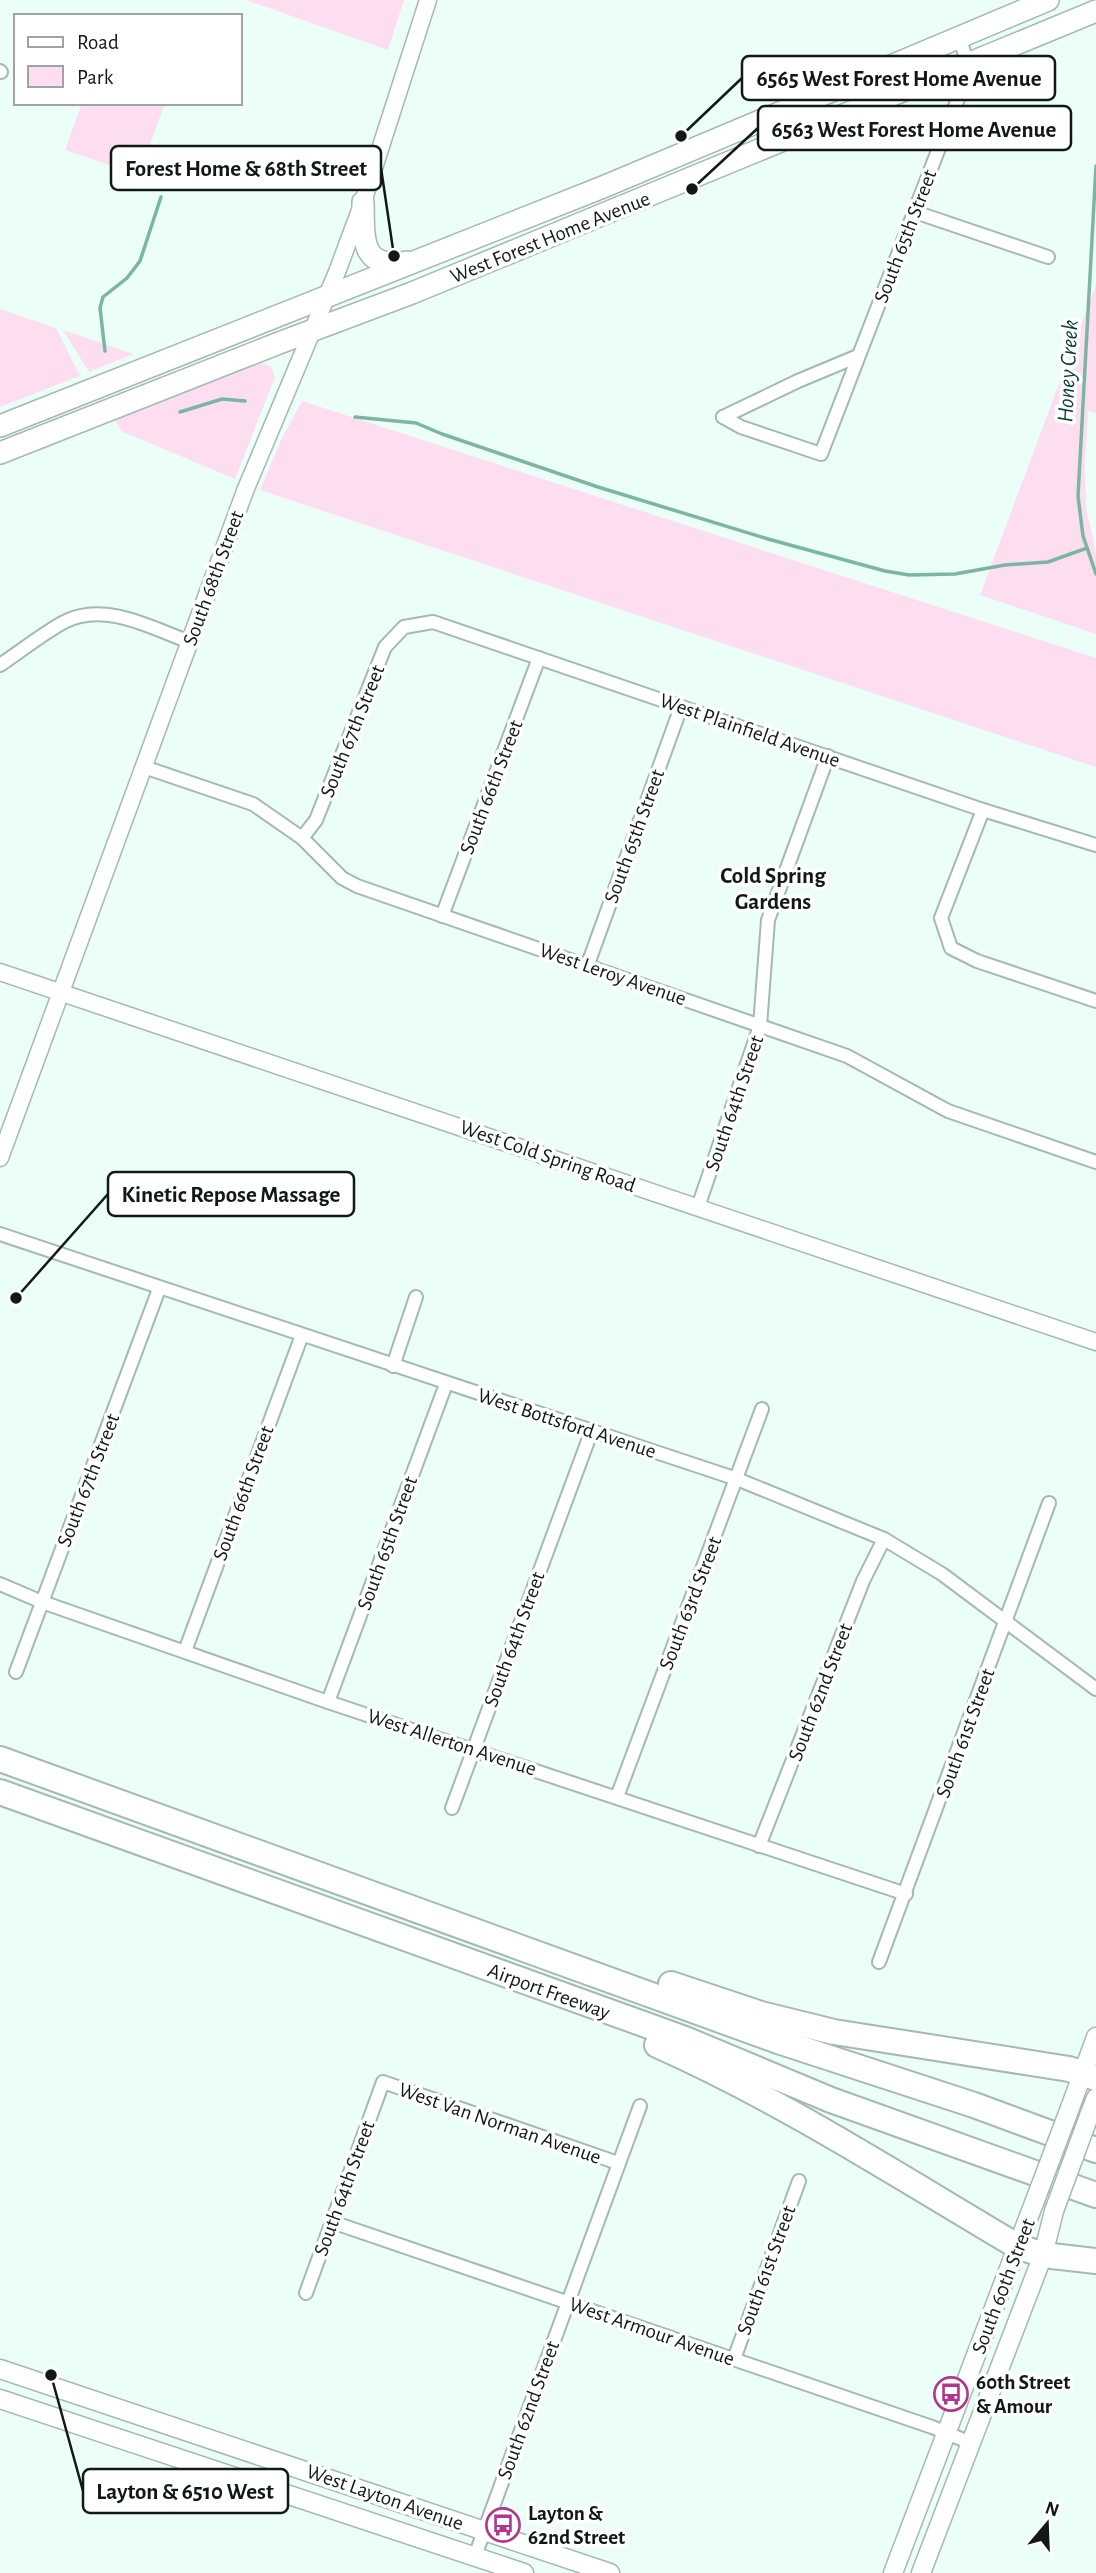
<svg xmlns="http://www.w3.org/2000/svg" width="1096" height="2573" font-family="'Alegreya Sans',sans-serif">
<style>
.green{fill:#fddef1}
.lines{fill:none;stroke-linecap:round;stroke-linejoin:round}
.stream{stroke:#7cb6a3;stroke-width:3.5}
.minor-casing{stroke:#a3b9b1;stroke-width:16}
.tertiary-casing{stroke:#a3b9b1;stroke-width:19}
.secondary-casing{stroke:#a3b9b1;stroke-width:21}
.primary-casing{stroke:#a3b9b1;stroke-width:24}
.motorway-casing{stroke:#a3b9b1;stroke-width:28}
.minor{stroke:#fff;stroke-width:12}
.tertiary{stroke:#fff;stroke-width:16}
.secondary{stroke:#fff;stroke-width:18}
.primary{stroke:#fff;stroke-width:21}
.motorway{stroke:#fff;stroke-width:24}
.secondary-bridge-casing{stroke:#a3b9b1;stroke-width:21;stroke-linecap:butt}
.secondary-bridge{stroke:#fff;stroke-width:18}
.labels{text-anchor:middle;stroke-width:7;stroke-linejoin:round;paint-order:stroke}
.street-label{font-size:21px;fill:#111916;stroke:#fff}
.poi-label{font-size:21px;font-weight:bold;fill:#111916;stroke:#fff;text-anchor:start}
.water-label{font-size:23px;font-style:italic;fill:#093e31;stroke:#fff}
.neighbourhood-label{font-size:23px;font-weight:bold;fill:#111916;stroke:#fff}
.leader{fill:none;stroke:#111916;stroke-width:2.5}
.callout-dot{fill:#111916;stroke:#fff;stroke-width:2.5}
.callout{fill:#fff;stroke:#111916;stroke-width:2.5}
.callout-label{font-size:23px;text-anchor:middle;font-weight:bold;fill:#111916}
</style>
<rect width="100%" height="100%" fill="#ebfef7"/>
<g class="green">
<path d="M246,0h158l-16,50z"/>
<path d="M82,103h83l-26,72 -74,-25z"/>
<path d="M1096,285v128l-8,-2 -3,54 1,42 10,46v81l-116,-39z"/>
<path d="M0,309l56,19 24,48 -80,31z"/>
<path d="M63,330l71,24 -45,18z"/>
<path d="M260,363l11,3 4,11 -40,102 -114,-48 -6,-11z"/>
<path d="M302,401l794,257v109l-836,-277 21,-50z"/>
</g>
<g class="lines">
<g class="stream">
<path d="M1096,166l-18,330 5,40 13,38"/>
<path d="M105,351l-5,-43 3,-11 24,-19 13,-17 21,-64"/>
<path d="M180,412l42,-13 23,2"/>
<path d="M355,417l61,6 26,11 156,53 170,52 117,32 24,4 46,-1 50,-9 43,-3 39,-14"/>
</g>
<g class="minor-casing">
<g id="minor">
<path d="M0,71l1,1"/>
<path d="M915,212l133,45"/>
<path d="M723,417l18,10 80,27 145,-376 2,-14 -9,-27"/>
<path d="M723,417l75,-36 60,-25"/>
<path d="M0,665c21,-14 42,-31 64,-43 41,-21 87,6 126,20"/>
<path d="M144,767l109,37 49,34 40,40 15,8 490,170 101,55 148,51"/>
<path d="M983,810l-42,108 10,30 26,13 119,40"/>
<path d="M302,838l14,-18 69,-173 19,-20 29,-5 550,188 113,35"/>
<path d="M442,916l97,-258"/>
<path d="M588,964l93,-257"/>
<path d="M698,1207l62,-181 8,-106 60,-164"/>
<path d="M0,1234l737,245 147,60 58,35 154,115"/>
<path d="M393,1366l23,-69"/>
<path d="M0,1584l42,18 286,100 578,192"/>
<path d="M185,1651l117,-316"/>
<path d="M16,1672l143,-383"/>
<path d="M328,1702l118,-318"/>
<path d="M617,1797l145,-388"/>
<path d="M452,1808l140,-378"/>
<path d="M759,1846l104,-265 21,-42"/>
<path d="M879,1962l170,-459"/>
<path d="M332,2222l600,205 39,16"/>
<path d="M306,2293l77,-211 235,81"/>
<path d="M734,2359l65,-178"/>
<path d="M475,2556l165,-450"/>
</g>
</g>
<g class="tertiary-casing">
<g id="tertiary">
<path d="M0,972l1096,370"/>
<path d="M0,1158l245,-667 92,-219 26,-70 65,-202"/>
</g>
</g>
<g class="secondary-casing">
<g id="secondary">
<path d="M1070,2108l26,-71"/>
<path d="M1089,2116l7,-18"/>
<path d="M0,2369l610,204"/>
<path d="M0,2399l524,174"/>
<path d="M893,2573l141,-370"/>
<path d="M921,2573l122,-318 11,-44"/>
</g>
</g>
<g class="primary-casing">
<g id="primary">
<path d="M363,202c1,35 -4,68 44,60"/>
<path d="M0,426l603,-239 445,-187"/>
<path d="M0,453l279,-110 133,-50 684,-282"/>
</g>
</g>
<g class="motorway-casing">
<g id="motorway">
<path d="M0,1759l778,282 196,64 122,45"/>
<path d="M0,1792l685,247 146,61 265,95"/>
<path d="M671,1984l90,30 73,18 235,37 27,9"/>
<path d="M657,2045c124,55 243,132 360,201l26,9 53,6"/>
</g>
</g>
<use href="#minor" class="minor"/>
<use href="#tertiary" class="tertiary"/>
<use href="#secondary" class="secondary"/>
<use href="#primary" class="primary"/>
<use href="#motorway" class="motorway"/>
<g class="secondary-bridge-casing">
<g id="secondary-bridge">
<path d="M1034,2203l36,-95"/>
<path d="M1054,2211l35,-95"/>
</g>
</g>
<use href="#secondary-bridge" class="secondary-bridge"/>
</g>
<defs>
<g id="bus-ring" transform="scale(1.75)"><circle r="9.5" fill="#fff" stroke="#b0378c" stroke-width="1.5"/><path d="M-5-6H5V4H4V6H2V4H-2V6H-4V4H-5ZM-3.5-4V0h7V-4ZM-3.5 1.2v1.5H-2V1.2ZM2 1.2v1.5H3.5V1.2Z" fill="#b0378c"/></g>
</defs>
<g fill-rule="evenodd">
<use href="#bus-ring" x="951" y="2394"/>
<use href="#bus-ring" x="503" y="2525"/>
</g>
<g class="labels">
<g class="street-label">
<text transform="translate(905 236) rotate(-69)" y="7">South 65th Street</text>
<text transform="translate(550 237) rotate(-22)" y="7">West Forest Home Avenue</text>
<text transform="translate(213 578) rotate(-70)" y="7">South 68th Street</text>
<text transform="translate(750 730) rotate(19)" y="7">West Plainfield Avenue</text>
<text transform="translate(352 731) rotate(-68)" y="7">South 67th Street</text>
<text transform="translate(491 787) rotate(-69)" y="7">South 66th Street</text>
<text transform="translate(634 836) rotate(-70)" y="7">South 65th Street</text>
<text transform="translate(613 974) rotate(19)" y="7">West Leroy Avenue</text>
<text transform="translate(734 1103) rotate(-71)" y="7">South 64th Street</text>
<text transform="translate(548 1156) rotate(19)" y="7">West Cold Spring Road</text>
<text transform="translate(567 1423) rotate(18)" y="7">West Bottsford Avenue</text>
<text transform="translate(88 1480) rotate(-69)" y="7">South 67th Street</text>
<text transform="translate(243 1493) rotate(-70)" y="7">South 66th Street</text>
<text transform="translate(387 1543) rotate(-70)" y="7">South 65th Street</text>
<text transform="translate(690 1603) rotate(-69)" y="7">South 63rd Street</text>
<text transform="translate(514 1639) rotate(-70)" y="7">South 64th Street</text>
<text transform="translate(820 1692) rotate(-69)" y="7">South 62nd Street</text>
<text transform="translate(965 1733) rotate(-70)" y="7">South 61st Street</text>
<text transform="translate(452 1742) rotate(18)" y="7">West Allerton Avenue</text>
<text transform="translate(549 1991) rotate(20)" y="7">Airport Freeway</text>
<text transform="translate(500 2123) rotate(19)" y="7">West Van Norman Avenue</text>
<text transform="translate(344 2188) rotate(-70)" y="7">South 64th Street</text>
<text transform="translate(766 2270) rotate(-70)" y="7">South 61st Street</text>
<text transform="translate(1003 2286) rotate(-69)" y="7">South 60th Street</text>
<text transform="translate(652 2331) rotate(19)" y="7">West Armour Avenue</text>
<text transform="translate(528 2410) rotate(-70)" y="7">South 62nd Street</text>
<text transform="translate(385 2497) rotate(19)" y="7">West Layton Avenue</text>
</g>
<g class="poi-label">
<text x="976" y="2389">60th Street<tspan x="976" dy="24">&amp; Amour</tspan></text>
<text x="528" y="2520">Layton &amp;<tspan x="528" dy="24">62nd Street</tspan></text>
</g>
<g class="water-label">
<text transform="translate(1067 371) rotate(-87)" y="8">Honey Creek</text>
</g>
<g class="neighbourhood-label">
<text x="773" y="883">Cold Spring<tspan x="773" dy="26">Gardens</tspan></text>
</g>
</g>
<path class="leader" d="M681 136L742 78M692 189L758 128M394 256L381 168M16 1298L108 1194M51 2375L83 2491"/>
<g class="callout-dot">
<circle cx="681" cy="136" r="7"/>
<circle cx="692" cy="189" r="7"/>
<circle cx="394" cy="256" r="7"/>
<circle cx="16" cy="1298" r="7"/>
<circle cx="51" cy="2375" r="7"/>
</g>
<g class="callout">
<rect x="742" y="56" width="313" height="44" rx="7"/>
<rect x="758" y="106" width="313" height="44" rx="7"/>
<rect x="111" y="146" width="270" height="44" rx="7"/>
<rect x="108" y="1172" width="246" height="44" rx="7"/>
<rect x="83" y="2469" width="205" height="44" rx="7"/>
</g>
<g class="callout-label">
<text x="899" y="86">6565 West Forest Home Avenue</text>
<text x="914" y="137">6563 West Forest Home Avenue</text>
<text x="246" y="176">Forest Home &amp; 68th Street</text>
<text x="231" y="1202">Kinetic Repose Massage</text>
<text x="185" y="2499">Layton &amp; 6510 West</text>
</g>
<rect x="14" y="14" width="228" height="91" fill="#ffffff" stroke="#a0a3a2" stroke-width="2"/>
<rect x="28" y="37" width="35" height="10" fill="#ffffff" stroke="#a0a3a2" stroke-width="2"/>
<text x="77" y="49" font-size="21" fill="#111916">Road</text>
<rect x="28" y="66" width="35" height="21" fill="#fddef1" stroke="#a0a3a2" stroke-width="2"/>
<text x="77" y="84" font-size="21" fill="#111916">Park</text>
<g transform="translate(1047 2524) rotate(19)" stroke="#ffffff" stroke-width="5" paint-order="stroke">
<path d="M0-5L12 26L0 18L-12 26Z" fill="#111916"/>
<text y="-10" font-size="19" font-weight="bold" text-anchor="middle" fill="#111916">N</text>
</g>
</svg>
